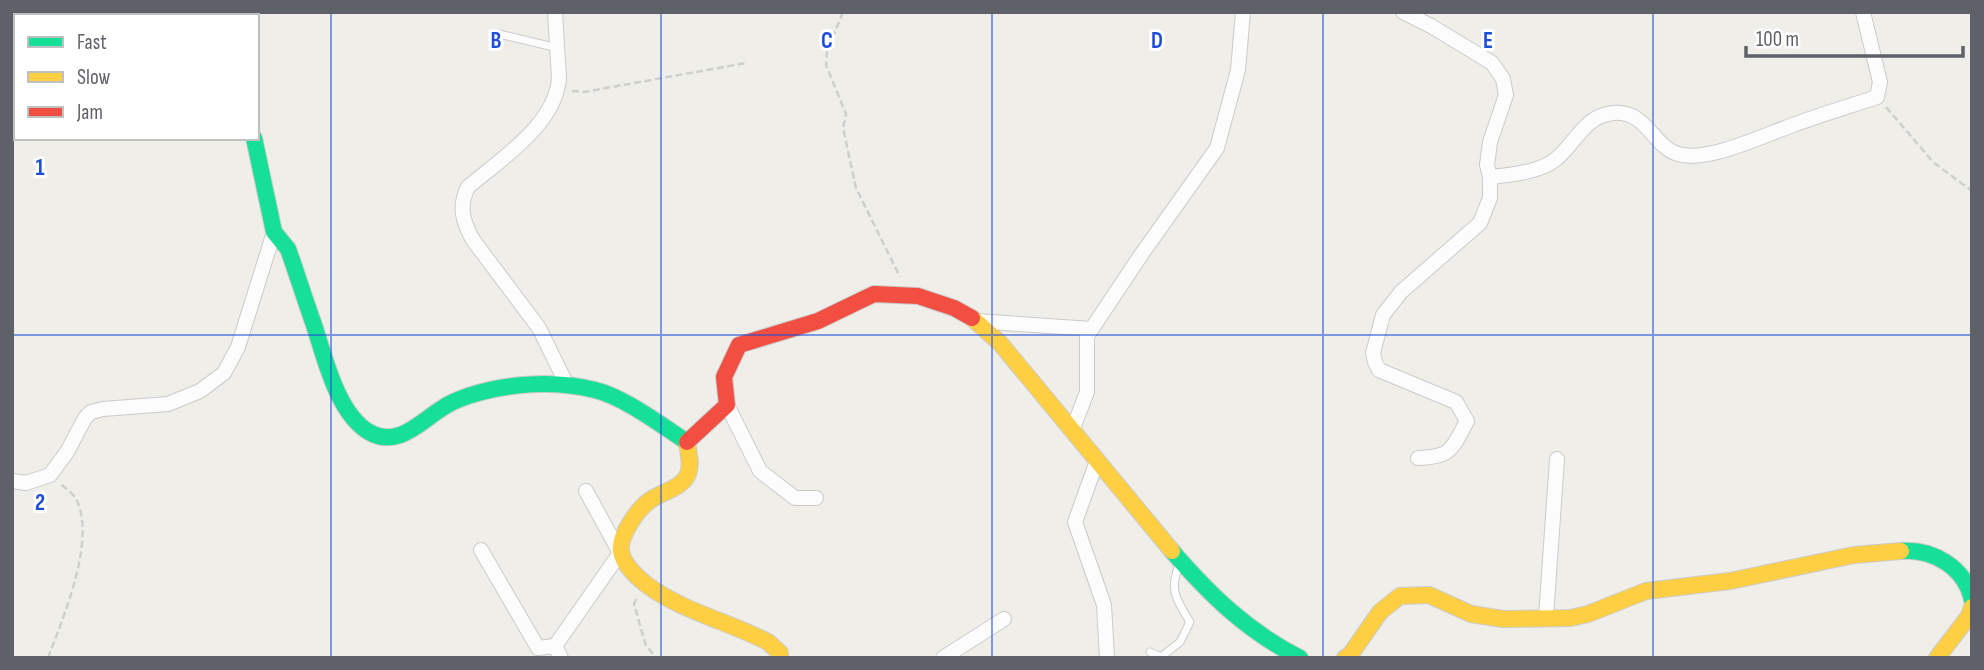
<svg xmlns="http://www.w3.org/2000/svg" width="1984" height="670" font-family="'Sofia Sans Condensed',sans-serif">
<style>
.lines{fill:none;stroke-linecap:round;stroke-linejoin:round}
.lane-casing{stroke:#cbcbcb;stroke-width:9}
.street-casing{stroke:#cbcbcb;stroke-width:16}
.fast-casing{stroke:#cbcbca;stroke-width:18}
.slow-casing{stroke:#cbcbca;stroke-width:18}
.jam-casing{stroke:#cbcbca;stroke-width:18}
.path{stroke:#cdd0ce;stroke-width:2.5;stroke-dasharray:7 3.5;stroke-linecap:butt}
.lane{stroke:#fdfcfc;stroke-width:7}
.street{stroke:#fdfcfc;stroke-width:14}
.fast{stroke:#16e098;stroke-width:16}
.slow{stroke:#ffcf43;stroke-width:16}
.jam{stroke:#f24e42;stroke-width:16}
.grid{fill:none;stroke:#1d4ed8;stroke-width:2;stroke-opacity:0.55}
.grid-label{font-size:23px;text-anchor:middle;font-weight:bold;fill:#1d4ed8;stroke:#fff;stroke-width:6;stroke-linejoin:round;paint-order:stroke}
</style>
<rect width="100%" height="100%" fill="#efeee9"/>
<g class="lines">
<g class="lane-casing">
<g id="lane">
<path d="M499,34l59,14"/>
<path d="M1150,652l11,5 19,-15 10,-20c-14,-23 -21,-31 -11,-57"/>
</g>
</g>
<g class="street-casing">
<g id="street">
<path d="M555,12l4,66c-3,46 -58,81 -91,109 -10,20 -5,35 5,53l66,88 28,57"/>
<path d="M1403,12l28,14 61,37 11,16 3,16 -16,47 -3,23 3,12v21l-10,25 -79,69 -18,23 -10,38 2,9 4,8 77,32 11,19c-15,28 -15,36 -49,37"/>
<path d="M1490,177c20,-2 51,-5 66,-18 20,-16 28,-43 57,-46 34,-3 40,34 65,41 30,9 88,-20 118,-30 26,-10 54,-18 81,-27l3,-15 -17,-70"/>
<path d="M977,321l114,8"/>
<path d="M727,405l33,66 35,27h21"/>
<path d="M1072,431l15,-39v-56l54,-81 76,-107 21,-78 5,-58"/>
<path d="M1097,461l-22,61 29,83 3,53"/>
<path d="M12,481l14,2 24,-8 17,-23 18,-34 6,-6 12,-3 65,-5 32,-13 24,-18 14,-26 36,-115"/>
<path d="M481,550l57,98 17,-2 6,12"/>
<path d="M1546,617l11,-158"/>
<path d="M555,646l65,-93 -34,-62"/>
<path d="M943,658l61,-39"/>
</g>
</g>
<g class="fast-casing">
<g id="fast">
<path d="M254,138l20,94 14,17c9,25 17,51 26,76 11,33 23,88 55,107 29,17 52,-11 75,-25 7,-5 16,-8 24,-11 39,-13 87,-16 127,-6 29,7 66,35 92,52"/>
<path d="M1172,551c38,44 75,80 128,107"/>
<path d="M1901,551c32,-2 64,16 71,49"/>
</g>
</g>
<g class="slow-casing">
<g id="slow">
<path d="M972,318l28,25 172,208"/>
<path d="M687,442c1,10 5,22 1,32 -6,15 -28,18 -39,27 -12,9 -30,35 -28,50 2,14 16,26 26,34 35,26 82,37 121,57l12,11v5"/>
<path d="M1345,658l5,-3 30,-43 20,-16 29,-1 42,19 32,5 67,-1 18,-4 58,-23 84,-10 124,-26 47,-4"/>
<path d="M1937,658l32,-42 3,-9"/>
</g>
</g>
<g class="jam-casing">
<g id="jam">
<path d="M229,12l1,4"/>
<path d="M687,442l40,-37 -3,-28 15,-32 79,-24 56,-27 44,2 36,12 18,10"/>
</g>
</g>
<g class="path">
<path d="M843,12l-16,39 -1,14 20,49 -3,14 13,60 44,89"/>
<path d="M572,91l12,1 162,-29"/>
<path d="M1886,107l47,55 39,29"/>
<path d="M636,599l-2,5 12,42 11,12"/>
<path d="M48,658c15,-41 49,-118 28,-159 -3,-6 -10,-10 -15,-15"/>
</g>
<use href="#lane" class="lane"/>
<use href="#street" class="street"/>
<use href="#fast" class="fast"/>
<use href="#slow" class="slow"/>
<use href="#jam" class="jam"/>
</g>
<path class="grid" d="M331,12v646M661,12v646M992,12v646M1323,12v646M1653,12v646M12,335h1960"/>
<g class="grid-label">
<text x="496" y="48">B</text>
<text x="827" y="48">C</text>
<text x="1157" y="48">D</text>
<text x="1488" y="48">E</text>
<text x="40" y="175">1</text>
<text x="40" y="510">2</text>
</g>
<rect width="1984" height="670" fill="none" stroke="#5e6167" stroke-width="28"/>
<rect x="14" y="14" width="245" height="126" fill="#ffffff" stroke="#bfc0c2" stroke-width="2"/>
<rect x="28" y="37" width="35" height="10" fill="#16e098" stroke="#bfc0c2" stroke-width="2"/>
<text x="77" y="49" font-size="21" fill="#5e6167">Fast</text>
<rect x="28" y="72" width="35" height="10" fill="#ffcf43" stroke="#bfc0c2" stroke-width="2"/>
<text x="77" y="84" font-size="21" fill="#5e6167">Slow</text>
<rect x="28" y="107" width="35" height="10" fill="#f24e42" stroke="#bfc0c2" stroke-width="2"/>
<text x="77" y="119" font-size="21" fill="#5e6167">Jam</text>
<path d="M1746 46v10h217v-10" fill="none" stroke="#5e6167" stroke-width="3.5"/>
<text x="1756" y="46" font-size="21" fill="#5e6167" stroke="#ffffff" stroke-width="5" paint-order="stroke">100 m</text>
</svg>
